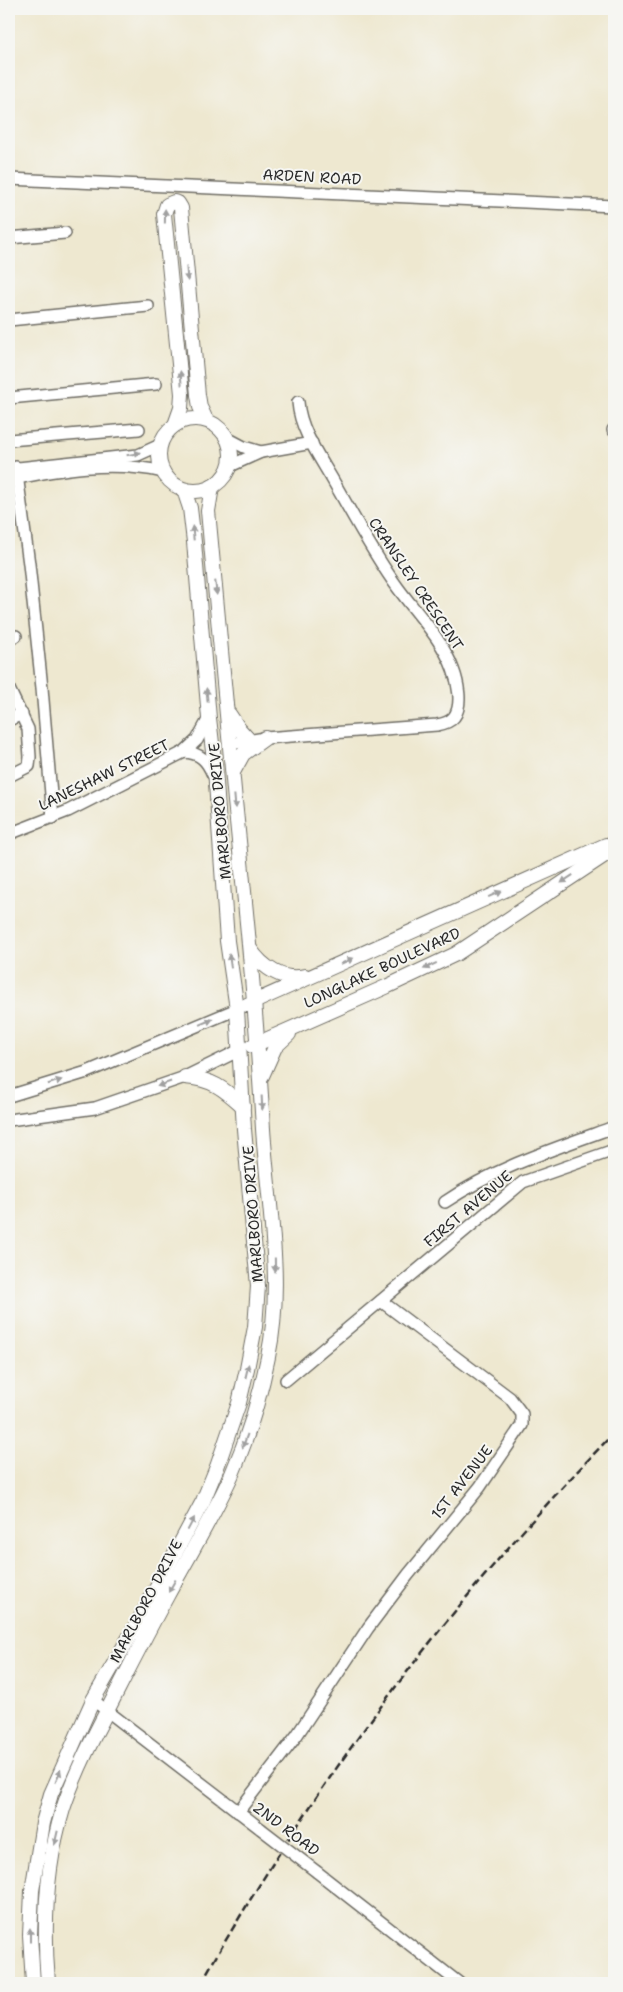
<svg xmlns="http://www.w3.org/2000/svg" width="623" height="1992" font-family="'Shantell Sans',sans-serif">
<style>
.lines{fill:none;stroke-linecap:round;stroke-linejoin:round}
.minor-casing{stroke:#6f6d65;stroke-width:14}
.major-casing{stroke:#6f6d65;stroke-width:16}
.minor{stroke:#fff;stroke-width:11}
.major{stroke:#fff;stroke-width:14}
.rail{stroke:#2b2b2b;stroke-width:2.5;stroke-dasharray:8 4;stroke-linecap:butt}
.minor-bridge-casing{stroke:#6f6d65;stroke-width:14;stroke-linecap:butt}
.minor-bridge{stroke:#fff;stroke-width:11}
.oneway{fill:#a0a0a0}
.labels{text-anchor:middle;stroke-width:4;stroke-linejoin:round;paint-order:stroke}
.street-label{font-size:15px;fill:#2b2b2b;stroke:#f6f6f2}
</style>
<rect width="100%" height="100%" fill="#f6f6f2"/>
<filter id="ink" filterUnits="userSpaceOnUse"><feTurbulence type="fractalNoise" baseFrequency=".02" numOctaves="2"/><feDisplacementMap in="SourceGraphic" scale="10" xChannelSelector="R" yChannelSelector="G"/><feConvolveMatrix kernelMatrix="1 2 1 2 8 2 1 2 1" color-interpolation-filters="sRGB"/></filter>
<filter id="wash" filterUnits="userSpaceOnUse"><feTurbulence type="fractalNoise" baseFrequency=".0096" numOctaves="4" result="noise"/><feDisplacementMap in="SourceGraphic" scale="20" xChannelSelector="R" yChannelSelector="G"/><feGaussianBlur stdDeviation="1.12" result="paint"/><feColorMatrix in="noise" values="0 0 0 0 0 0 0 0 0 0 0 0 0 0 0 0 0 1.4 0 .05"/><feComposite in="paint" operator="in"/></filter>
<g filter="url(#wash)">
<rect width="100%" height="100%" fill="#eee8d0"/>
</g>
<g filter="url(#ink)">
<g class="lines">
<g class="minor-casing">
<g id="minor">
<path d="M9,179l605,27"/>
<path d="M9,238l56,-5"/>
<path d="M9,320l139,-14"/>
<path d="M9,398l147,-14"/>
<path d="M613,430h1"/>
<path d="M227,438l17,9 17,5"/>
<path d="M9,440l130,-11"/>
<path d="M230,466l31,-14 51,-9"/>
<path d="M16,467l13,97 13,124 11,130"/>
<path d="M9,469l129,-14 22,-10"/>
<path d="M9,480c50,-11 103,-20 154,-8"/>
<path d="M9,639l7,-3"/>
<path d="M9,689l19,40 2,28 -1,9 -20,10"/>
<path d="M9,720l13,-6"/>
<path d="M230,744l35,-6 172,-13c6,-1 13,-3 17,-8 9,-12 4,-35 -1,-48 -11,-30 -36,-55 -55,-81 -24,-33 -43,-69 -63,-104 -14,-25 -35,-53 -37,-82"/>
<path d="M184,752c16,1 23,8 29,23"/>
<path d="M9,834l59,-23 116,-59 13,-12 12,-22"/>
<path d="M9,1096l78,-24 150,-63"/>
<path d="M9,1120l86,-12 90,-31 55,-27"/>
<path d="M445,1202c52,-35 111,-54 169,-75"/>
<path d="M286,1380l237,-198 91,-32"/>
<path d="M93,1700l168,129"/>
<path d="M238,1812l59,-77 71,-107 40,-53 72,-88 42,-62v-11l-12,-16 -129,-97"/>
<path d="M317,1872l142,111"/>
</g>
</g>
<g class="major-casing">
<g id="major">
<circle cx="195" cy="455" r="36"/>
<path d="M175,425l6,-17 1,-14 -18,-180 3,-9 7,-3 4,1 3,5 17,187 2,12 6,13"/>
<path d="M229,714l10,15 10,11"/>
<path d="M233,772l10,-18 22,-16"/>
<path d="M250,949c12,18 33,33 55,27"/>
<path d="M247,1005l359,-160"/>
<path d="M252,1046l136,-60 68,-32 158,-105"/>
<path d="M262,1076l13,-29 14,-13"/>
<path d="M185,1077c27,2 38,11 58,29"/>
<path d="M33,1983l-3,-48 2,-44 11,-68 8,-29 42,-94 48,-83 62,-116 14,-34 22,-64 8,-34 8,-42 3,-41 -14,-157 -7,-120 -10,-68 -12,-173 -6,-50 -15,-176 -4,-34 -6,-18"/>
<path d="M48,1983c-5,-58 -2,-118 15,-174 11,-34 27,-66 44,-98 20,-39 39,-77 60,-115 22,-40 46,-80 65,-122 16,-37 28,-77 36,-117 16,-75 0,-153 -5,-228 -6,-110 -17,-219 -28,-328 -9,-97 -18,-194 -27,-290l4,-24"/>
</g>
</g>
<use href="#minor" class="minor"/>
<use href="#major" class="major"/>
<path class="rail" d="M201,1983c114,-201 252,-385 413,-550"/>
<g class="minor-bridge-casing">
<path id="minor-bridge" d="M261,1829l56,43"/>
</g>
<use href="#minor-bridge" class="minor-bridge"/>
</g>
<defs><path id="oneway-solid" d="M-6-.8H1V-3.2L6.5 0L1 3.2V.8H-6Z" transform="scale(1.25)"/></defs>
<g class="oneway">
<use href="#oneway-solid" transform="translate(165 216) rotate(-89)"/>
<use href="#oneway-solid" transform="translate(187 274) rotate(85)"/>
<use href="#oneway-solid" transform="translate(181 378) rotate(-95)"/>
<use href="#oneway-solid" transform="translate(134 454) rotate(-10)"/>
<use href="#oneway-solid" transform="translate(193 533) rotate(-96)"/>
<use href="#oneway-solid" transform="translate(216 588) rotate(84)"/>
<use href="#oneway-solid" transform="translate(207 695) rotate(-95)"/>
<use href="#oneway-solid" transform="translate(235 802) rotate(85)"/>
<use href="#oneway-solid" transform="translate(567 879) rotate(146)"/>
<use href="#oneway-solid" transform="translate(495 894) rotate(-24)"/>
<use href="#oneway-solid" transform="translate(230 961) rotate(-98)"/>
<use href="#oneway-solid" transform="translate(347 961) rotate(-24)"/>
<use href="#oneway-solid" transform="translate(430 966) rotate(155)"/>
<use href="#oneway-solid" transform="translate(206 1022) rotate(-22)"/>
<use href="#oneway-solid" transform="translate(55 1082) rotate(-17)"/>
<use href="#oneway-solid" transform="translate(164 1084) rotate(161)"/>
<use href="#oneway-solid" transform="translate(262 1103) rotate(87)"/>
<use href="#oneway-solid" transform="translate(275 1265) rotate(89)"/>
<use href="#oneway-solid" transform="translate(247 1371) rotate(-77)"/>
<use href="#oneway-solid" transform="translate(245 1441) rotate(110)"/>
<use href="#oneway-solid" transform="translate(191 1524) rotate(-62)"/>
<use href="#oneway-solid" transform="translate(172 1586) rotate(119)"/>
<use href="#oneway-solid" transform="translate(58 1776) rotate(-69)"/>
<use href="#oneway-solid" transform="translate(56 1838) rotate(103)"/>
<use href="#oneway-solid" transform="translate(30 1935) rotate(-90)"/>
</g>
</g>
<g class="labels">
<g class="street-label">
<text transform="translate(312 177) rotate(3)" y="5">ARDEN ROAD</text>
<text transform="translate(416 584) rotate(56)" y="5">CRANSLEY CRESCENT</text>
<text transform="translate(104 775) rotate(-26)" y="5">LANESHAW STREET</text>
<text transform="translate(220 811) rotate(-95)" y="5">MARLBORO DRIVE</text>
<text transform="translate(382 968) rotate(-25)" y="5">LONGLAKE BOULEVARD</text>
<text transform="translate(468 1209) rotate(-40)" y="5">FIRST AVENUE</text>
<text transform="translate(253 1214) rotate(-94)" y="5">MARLBORO DRIVE</text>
<text transform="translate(462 1482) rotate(-52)" y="5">1ST AVENUE</text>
<text transform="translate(146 1601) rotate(-62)" y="5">MARLBORO DRIVE</text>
<text transform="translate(286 1829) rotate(37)" y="5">2ND ROAD</text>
</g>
</g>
<rect width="623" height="1992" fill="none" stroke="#f6f6f2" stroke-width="30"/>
</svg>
